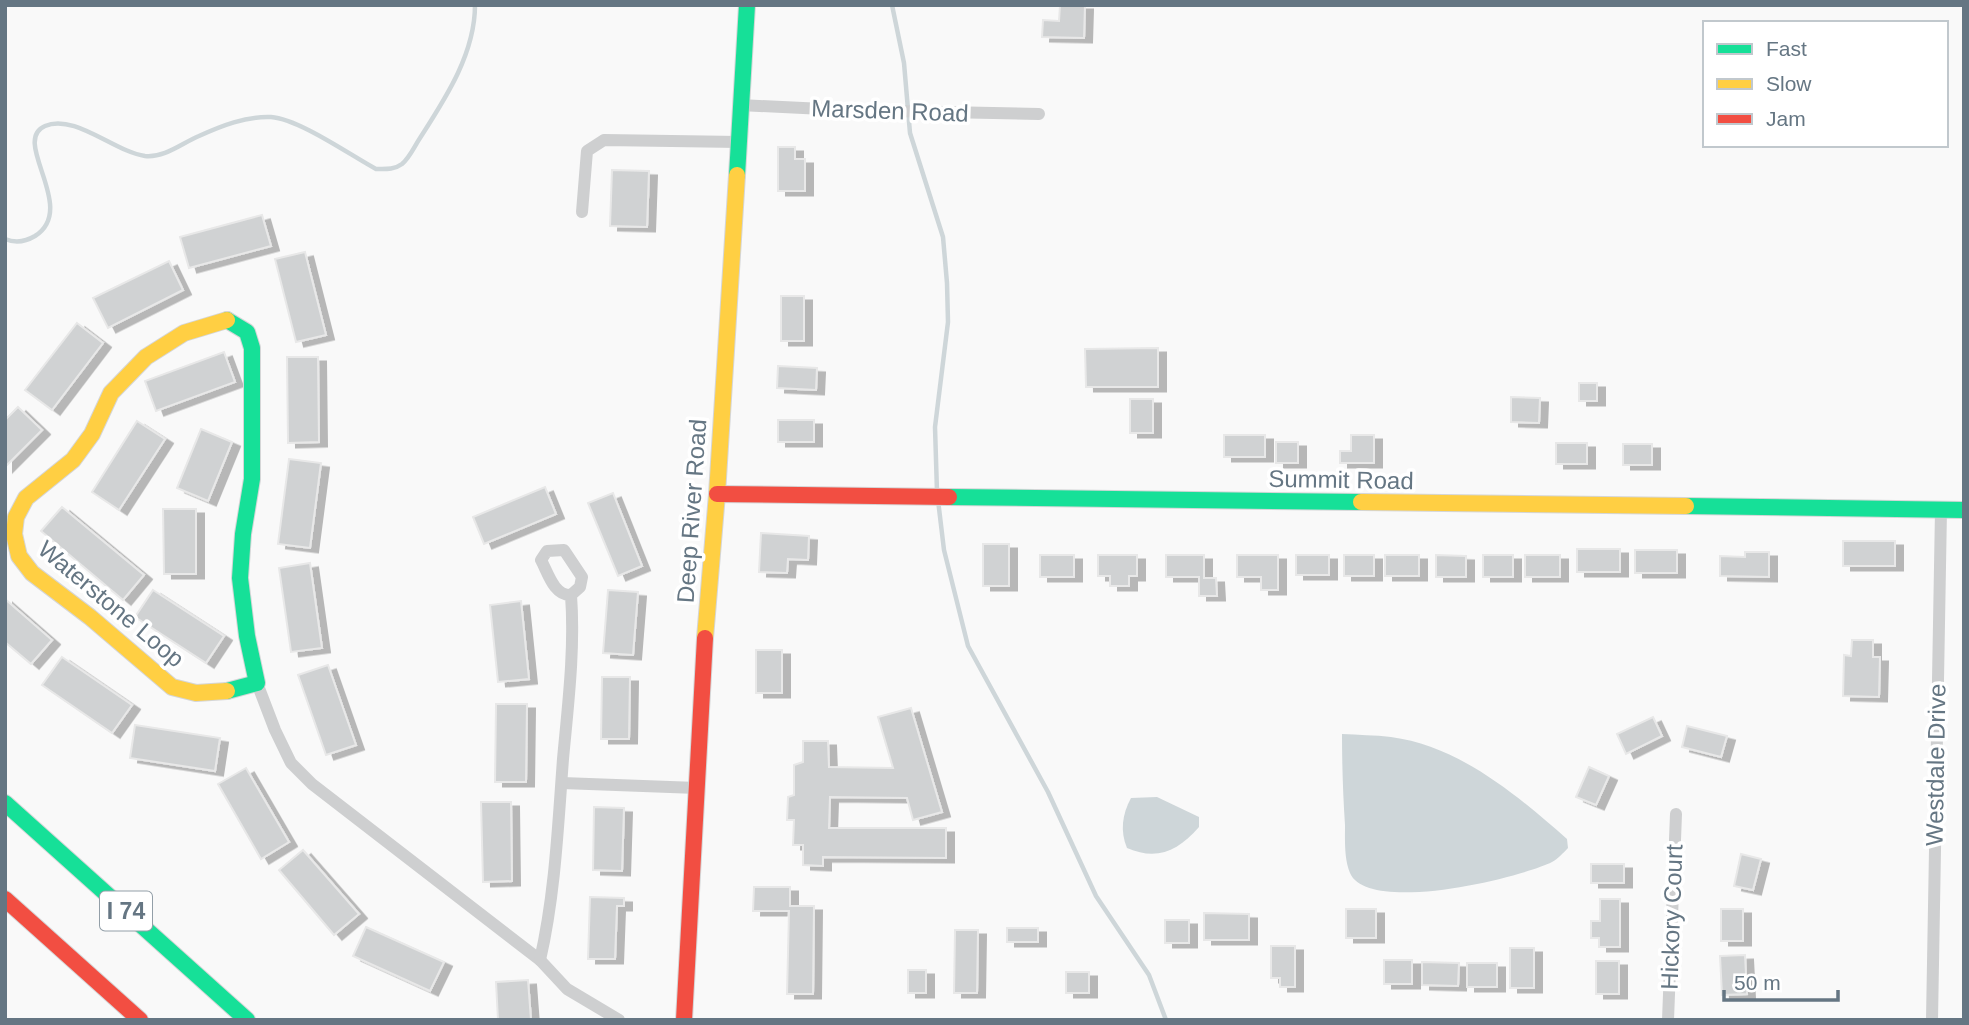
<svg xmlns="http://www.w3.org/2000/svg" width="1969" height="1025" font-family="Arial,sans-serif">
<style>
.water{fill:#ced6d9}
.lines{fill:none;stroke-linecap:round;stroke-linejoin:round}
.stream{stroke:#ced6d9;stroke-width:4.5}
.building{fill:#d0d2d3;stroke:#e8e8e8;stroke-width:2;filter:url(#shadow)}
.fast-casing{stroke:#d5d6d7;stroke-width:18}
.slow-casing{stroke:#d5d6d7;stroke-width:18}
.jam-casing{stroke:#d5d6d7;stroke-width:18}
.street{stroke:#cecfd0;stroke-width:12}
.fast{stroke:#16e098;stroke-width:16}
.slow{stroke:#ffcf43;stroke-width:16}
.jam{stroke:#f24e42;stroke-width:16}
.labels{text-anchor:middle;stroke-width:7;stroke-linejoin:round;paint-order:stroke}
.shield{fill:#fff;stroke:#939fa8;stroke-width:2}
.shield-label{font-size:23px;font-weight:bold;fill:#657683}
.street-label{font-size:24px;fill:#657683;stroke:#fff}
</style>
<defs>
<filter id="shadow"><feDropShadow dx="8" dy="4.5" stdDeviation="0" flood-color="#0004"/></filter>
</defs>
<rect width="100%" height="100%" fill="#f9f9f9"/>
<g class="water">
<path d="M1342,734c16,1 33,1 49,3 68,9 126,58 176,102l1,9c-5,5 -10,11 -16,14 -32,16 -184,53 -202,11 -6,-14 -5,-33 -5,-48 -2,-30 -3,-60 -3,-91z"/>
<path d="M1157,797l42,20v10c-21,24 -42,34 -72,21 -7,-17 -5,-33 4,-50z"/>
</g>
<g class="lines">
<g class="stream">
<path d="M892,5l12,58 6,70 33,104 4,46 1,39 -13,105 2,65"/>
<path d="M5,239c10,4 20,3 30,-3 44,-28 -25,-95 10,-110 29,-13 70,26 100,30 20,2 37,-13 54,-20 22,-10 47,-20 72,-19 28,2 79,38 105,52 9,0 18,1 26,-5 8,-7 12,-17 18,-26 25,-39 55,-84 55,-133"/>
<path d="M938,500l6,50 24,96 80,146 48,104 53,79 17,45"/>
</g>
</g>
<g class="building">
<path d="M1060,5h25l-1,33 -42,-1 1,-17 16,1z"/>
<path d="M778,147h17v12h10v32h-27z"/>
<path d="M612,170l37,1 -2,56 -37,-1z"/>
<path d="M262,215l9,31 -82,22 -9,-31z"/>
<path d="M305,252l21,83 -30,7 -21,-83z"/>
<path d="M169,261l14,29 -75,38 -15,-30z"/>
<rect x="781" y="296" width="23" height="45"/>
<path d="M77,323l26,20 -51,67 -27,-20z"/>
<path d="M1158,348v39h-72l-1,-38z"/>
<path d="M224,352l11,30 -79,29 -11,-30z"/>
<path d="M287,357h31l1,85 -31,1z"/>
<path d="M778,366l39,2 -1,22 -39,-2z"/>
<rect x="1579" y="383" width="18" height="18"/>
<path d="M1511,397l29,1 -1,25 -28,-1z"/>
<rect x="1130" y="399" width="23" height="34"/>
<path d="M18,407l24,23 -37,37v-47z"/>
<rect x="778" y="420" width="36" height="22"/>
<path d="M137,421l28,18 -46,71 -27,-18z"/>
<path d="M201,429l31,13 -24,59 -31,-13z"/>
<rect x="1224" y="435" width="41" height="22"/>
<path d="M1351,435h23v28h-34v-12h11z"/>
<rect x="1276" y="442" width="22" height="21"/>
<rect x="1556" y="443" width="31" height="21"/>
<rect x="1623" y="444" width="29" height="21"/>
<path d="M289,459l32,4 -11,85 -32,-4z"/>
<path d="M545,487l11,27 -72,30 -11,-27z"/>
<path d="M613,493l29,73 -24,10 -30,-73z"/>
<path d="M62,507l82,68 -21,25 -82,-69z"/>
<path d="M163,509h33v65h-32z"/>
<path d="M761,533l48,3 -1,24 -20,-1 -1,14 -28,-1z"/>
<rect x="1843" y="541" width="52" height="25"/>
<rect x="983" y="544" width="26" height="42"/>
<rect x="1577" y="549" width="43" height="23"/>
<rect x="1635" y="550" width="42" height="23"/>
<path d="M1745,552h24v25l-49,-1v-20l25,1z"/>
<rect x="1040" y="555" width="34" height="22"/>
<path d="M1098,555h39v21h-8v10h-19v-10h-12z"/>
<path d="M1166,555h38v23h12l1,18h-18v-19h-33z"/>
<path d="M1237,555h41v35h-17v-13h-24z"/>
<rect x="1296" y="555" width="33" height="20"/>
<rect x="1344" y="555" width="30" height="21"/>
<rect x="1385" y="555" width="34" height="21"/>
<path d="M1436,555l30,1v21h-30z"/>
<rect x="1483" y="555" width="30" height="22"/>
<rect x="1525" y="555" width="35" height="22"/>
<path d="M310,563l12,85 -31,4 -12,-84z"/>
<path d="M153,590l71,46 -18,27 -71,-46z"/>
<path d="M608,590l30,2 -5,63 -30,-2z"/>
<path d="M5,599l47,41 -21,24 -26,-22z"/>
<path d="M521,601l8,78 -31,3 -8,-77z"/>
<path d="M1852,640h21v17h7l-1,40 -36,-1 1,-41 7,1z"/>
<rect x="756" y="650" width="26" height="43"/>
<path d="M62,657l70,48 -20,28 -70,-48z"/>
<path d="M328,665l28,80 -30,10 -28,-80z"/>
<path d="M602,677h28l-1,62h-28z"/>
<path d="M496,704h31l-1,78h-31z"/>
<path d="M911,708l31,104 -29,8 -6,-22 -77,-1 -1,31h117v30l-123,-1v9l-20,-1v-20h-10l1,-25h-7l1,-23 6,-2v-30l9,-3v-21h25l1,26 64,1 -15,-51z"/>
<path d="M1653,717l9,19 -36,18 -9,-20z"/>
<path d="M135,725l85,13 -5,33 -85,-13z"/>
<path d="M1687,726l40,10 -6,21 -39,-10z"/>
<path d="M1589,767l20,9 -13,29 -20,-8z"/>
<path d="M246,768l43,74 -28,17 -43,-75z"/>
<path d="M481,802h30l1,79 -29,1z"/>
<path d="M594,807l30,1 -2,63 -29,-1z"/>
<path d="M303,850l56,64 -25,21 -55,-65z"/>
<path d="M1741,854l20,5 -8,31 -19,-4z"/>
<rect x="1591" y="864" width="33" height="19"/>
<path d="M754,887h36v19h24l-1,88h-26l2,-83h-36z"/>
<path d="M590,897l34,1v8h-7l-2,53h-27z"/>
<path d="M1600,899h20v48h-21v-9h-8v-17h9z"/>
<rect x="1346" y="909" width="30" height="29"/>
<rect x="1721" y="909" width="22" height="32"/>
<path d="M1204,913l45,1v26h-45z"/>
<rect x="1165" y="920" width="24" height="23"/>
<path d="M366,927l78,35 -14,29 -77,-35z"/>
<rect x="1007" y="928" width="31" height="14"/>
<path d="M955,930h23l-1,63h-23z"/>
<path d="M1271,946h24v41h-15v-9h-9z"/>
<rect x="1510" y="948" width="24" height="40"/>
<path d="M1745,955l2,39 -25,1 -2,-39z"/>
<rect x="1384" y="960" width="28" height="24"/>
<rect x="1596" y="961" width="23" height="33"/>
<path d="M1422,962l37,1 -1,23 -36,-1z"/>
<rect x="1467" y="963" width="30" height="24"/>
<rect x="908" y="970" width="18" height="23"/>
<rect x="1066" y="972" width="23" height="21"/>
<path d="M528,980l3,40h-33l-2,-38z"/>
</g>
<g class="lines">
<g class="fast-casing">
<g id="fast">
<path d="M737,175l10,-170"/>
<path d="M949,497l412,5"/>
<path d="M1686,506l278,4"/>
<path d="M227,691l30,-8 -10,-47 -7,-58 3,-44 9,-55v-131l-5,-16 -20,-12"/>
<path d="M5,803l242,217"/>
</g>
</g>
<g class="slow-casing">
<g id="slow">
<path d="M1361,502l325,4"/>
<path d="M705,638l12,-144 20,-319"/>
<path d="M227,691l-31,2 -24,-6 -82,-70 -58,-44 -13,-17 -5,-22 2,-17 10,-19 47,-38 19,-26 19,-41 35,-36 38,-24 43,-13"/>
</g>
</g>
<g class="jam-casing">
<g id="jam">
<path d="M717,494l232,3"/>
<path d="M5,899l135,121"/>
<path d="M684,1020l21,-382"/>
</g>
</g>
<g class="street">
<path d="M740,105l104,5 195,4"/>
<path d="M582,212l5,-61 17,-11 135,2"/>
<path d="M257,683l18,47 16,33 21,21 228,176 27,29 52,31"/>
<path d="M562,783l135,5"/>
<path d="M540,960c15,-65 18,-134 23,-201 5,-54 12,-110 8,-164l9,-8 2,-10 -18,-27 -17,1 -6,9c7,13 13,36 30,35"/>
<path d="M1668,1020l8,-206"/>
<path d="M1932,1020l9,-510"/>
</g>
<use href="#fast" class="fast"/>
<use href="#slow" class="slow"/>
<use href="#jam" class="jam"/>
</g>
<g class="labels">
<rect class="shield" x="100" y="891.5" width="52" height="39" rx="5"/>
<g class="shield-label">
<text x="126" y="919">I 74</text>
</g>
<g class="street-label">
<text transform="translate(890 111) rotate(2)" y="8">Marsden Road</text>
<text transform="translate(1341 480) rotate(1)" y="8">Summit Road</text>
<text transform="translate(692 511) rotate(-86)" y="8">Deep River Road</text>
<text transform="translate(111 604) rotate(40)" y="8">Waterstone Loop</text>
<text transform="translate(1936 765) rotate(-89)" y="8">Westdale Drive</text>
<text transform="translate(1672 917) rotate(-88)" y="8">Hickory Court</text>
</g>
</g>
<rect width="1969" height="1025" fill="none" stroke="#657683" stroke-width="14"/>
<rect x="1703" y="21" width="245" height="126" fill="#ffffff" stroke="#c1c8cd" stroke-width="2"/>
<rect x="1717" y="44" width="35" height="10" fill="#16e098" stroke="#c1c8cd" stroke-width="2"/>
<text x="1766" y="56" font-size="21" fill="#657683">Fast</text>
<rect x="1717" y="79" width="35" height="10" fill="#ffcf43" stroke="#c1c8cd" stroke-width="2"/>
<text x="1766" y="91" font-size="21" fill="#657683">Slow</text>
<rect x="1717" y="114" width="35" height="10" fill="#f24e42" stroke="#c1c8cd" stroke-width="2"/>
<text x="1766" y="126" font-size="21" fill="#657683">Jam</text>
<path d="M1724 990v10h114v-10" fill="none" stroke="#657683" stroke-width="3.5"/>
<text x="1734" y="990" font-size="21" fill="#657683" stroke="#ffffff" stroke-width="5" paint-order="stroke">50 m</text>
</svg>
